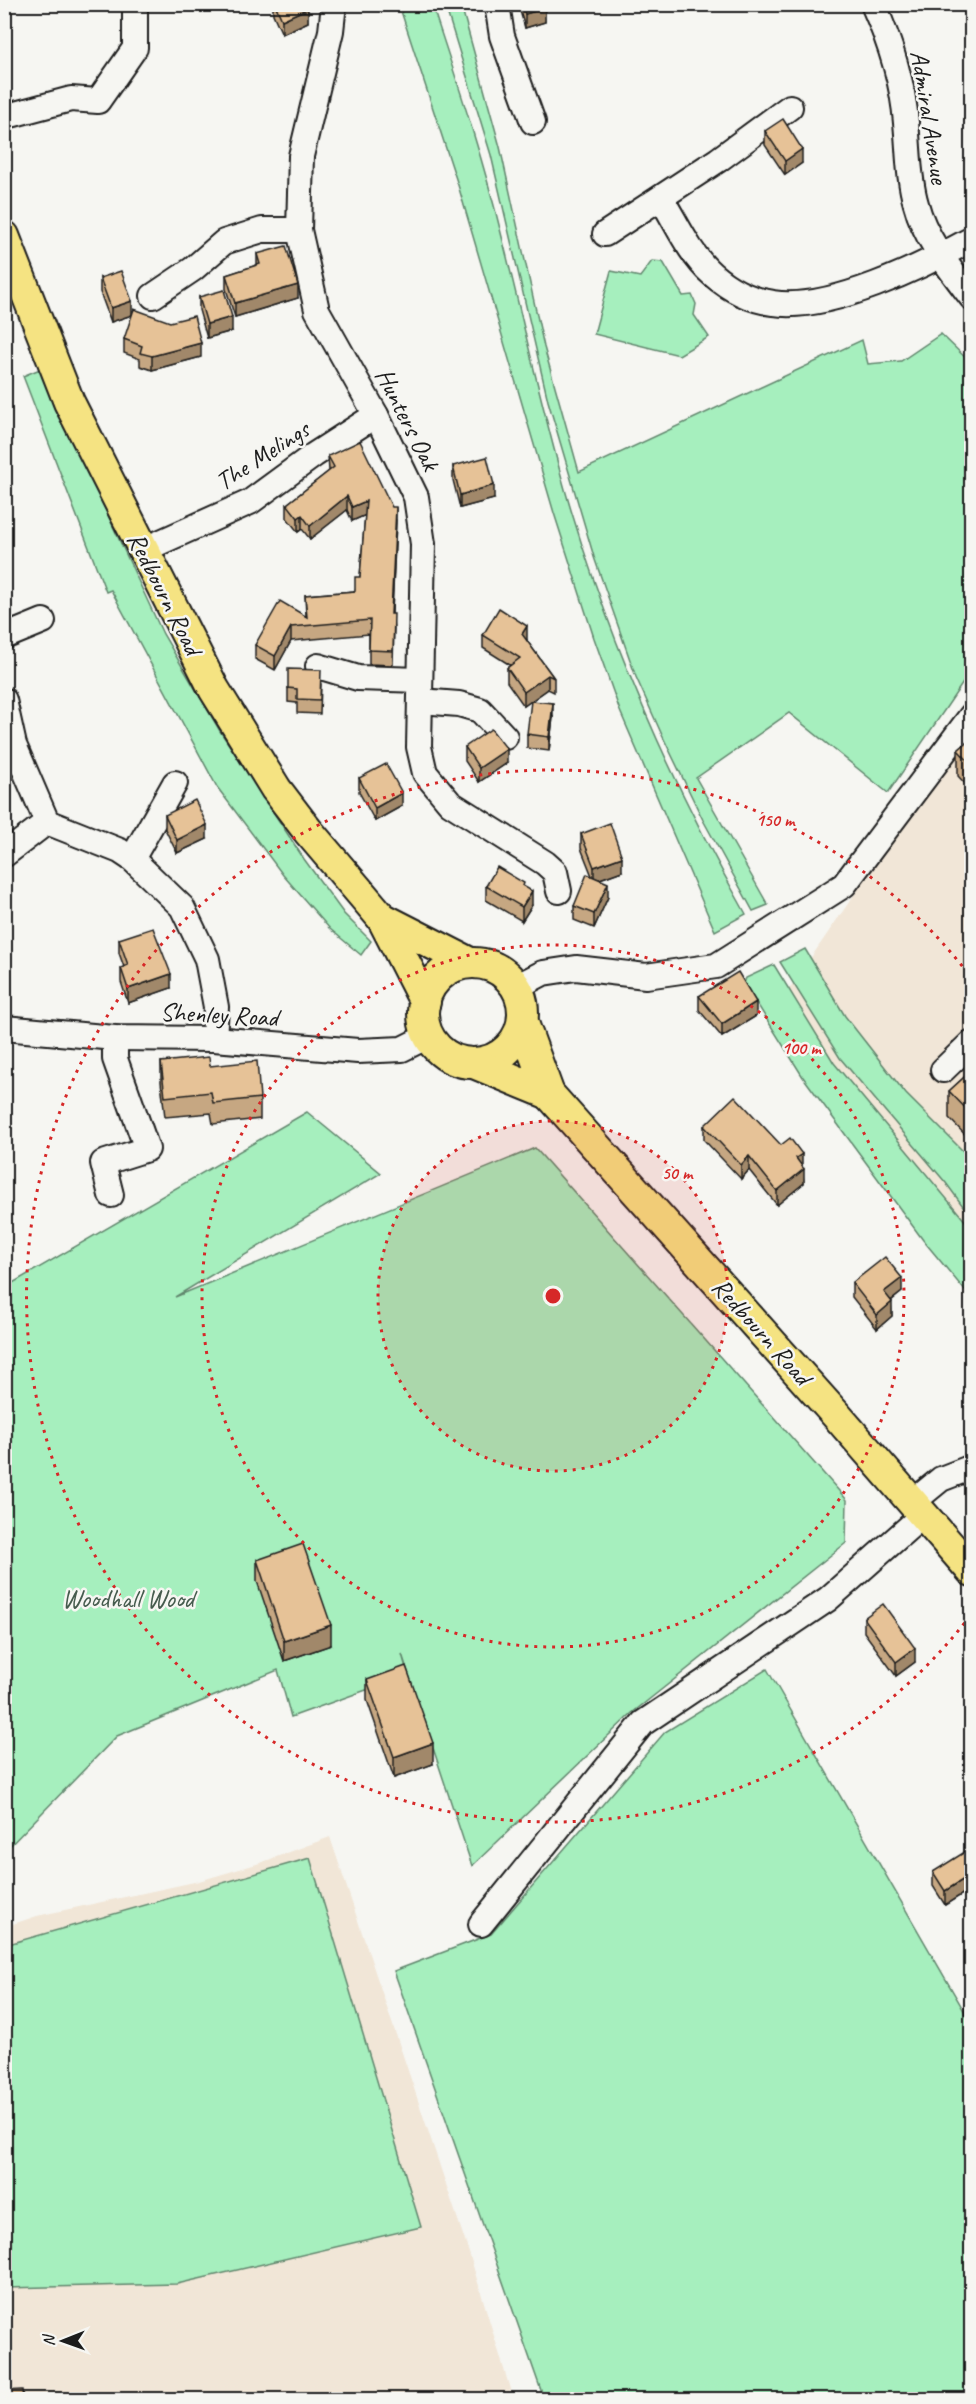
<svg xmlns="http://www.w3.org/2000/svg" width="976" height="2404" font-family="Caveat,sans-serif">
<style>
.built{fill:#f1e6d7}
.green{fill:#a6efbe;stroke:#61866d;stroke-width:1.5}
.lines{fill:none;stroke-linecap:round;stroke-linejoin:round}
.minor-casing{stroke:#1c1c1c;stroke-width:28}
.major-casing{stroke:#1c1c1c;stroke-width:34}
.minor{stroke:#f6f6f2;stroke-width:24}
.major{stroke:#f5e382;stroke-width:30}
.wall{fill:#c6a782;stroke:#1c1c1c;stroke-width:1.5}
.shaded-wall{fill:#a1886a;stroke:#1c1c1c;stroke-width:1.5}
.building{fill:#e6c297;stroke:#1c1c1c;stroke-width:1.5}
.ring{fill:none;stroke:#d62828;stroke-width:3;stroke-dasharray:3 6}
.labels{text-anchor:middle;stroke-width:5;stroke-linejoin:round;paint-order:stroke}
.street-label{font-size:26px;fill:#1c1c1c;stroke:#f6f6f2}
.park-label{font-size:26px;fill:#455b4d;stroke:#f6f6f2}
.centre{fill:#d62828;stroke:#f6f6f2;stroke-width:3}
.ring-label{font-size:18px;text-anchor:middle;font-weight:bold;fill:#d62828;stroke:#f6f6f2;stroke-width:5;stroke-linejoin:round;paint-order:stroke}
</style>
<rect width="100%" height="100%" fill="#f6f6f2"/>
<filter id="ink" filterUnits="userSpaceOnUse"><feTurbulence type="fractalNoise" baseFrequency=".0167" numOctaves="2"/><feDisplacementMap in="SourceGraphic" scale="12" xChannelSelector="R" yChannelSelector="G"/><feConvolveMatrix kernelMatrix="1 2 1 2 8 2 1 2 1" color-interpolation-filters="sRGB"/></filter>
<g filter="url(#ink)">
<g class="built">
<path d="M971,725v514l-201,-222z"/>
<path d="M330,1837l140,419 43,143h-508l-1,-472 33,-11 162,-35 61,-18z"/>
</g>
<g class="green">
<path d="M399,5h33c25,76 51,153 70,232 23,91 42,183 69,273 43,141 102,276 175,404l-31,17 -95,-220 -26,-73 -40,-125 -96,-328z"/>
<path d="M445,5h16l39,142 44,200 35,125 283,-132 6,24 33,-3 40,-27 30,29v308l-83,122 -99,-80 -93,65 72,127 -15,6 -50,-91 -41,-85 -26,-58 -42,-120 -46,-156 -57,-246z"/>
<path d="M652,261l11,1 20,34 9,-1 4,9 -2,11 15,22 -30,18 -85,-21 17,-63 29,6z"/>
<path d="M40,369l123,265 57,97 84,128 40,55 27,27 -10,14 -31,-26 -47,-54 -66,-88 -106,-197 -5,2 -83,-216z"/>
<path d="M805,949l40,67 61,78 65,65v58l-25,-34 -106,-125 -60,-96z"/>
<path d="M774,965l60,98 137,165v70l-48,-58 -120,-163 -59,-94 2,-5z"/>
<path d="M307,1112l74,61 -206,124 360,-149 312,352 -1,43 -214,170 -160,153 -70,-212 6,21 -117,42 -13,-47 -161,66 -112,115 -1,-563z"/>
<path d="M767,1669l204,354v376h-427l-150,-428 97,-37 174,-202z"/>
<path d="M310,1858l111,369 -244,57 -172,4v-343z"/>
</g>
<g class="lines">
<g class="minor-casing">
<g id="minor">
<path d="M334,4l-3,27 -30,125 -2,74 18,80 59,105 40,82 7,47 -4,203 6,26 25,30 95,60 10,9 4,19"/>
<path d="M497,4l5,32 31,86"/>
<path d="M873,4c17,38 30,77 33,119 3,27 2,54 10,81 9,35 34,65 56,94"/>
<path d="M11,115l60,-16 27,2 37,-53v-44"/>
<path d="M661,198c15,24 29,57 51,76 17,15 38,26 61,29 56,9 150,-37 199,-64"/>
<path d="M605,234l113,-74 72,-53"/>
<path d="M153,296l40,-27 31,-27 38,-12h37"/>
<path d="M143,550l107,-48 64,-47 62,-40"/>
<path d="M4,637l39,-16"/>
<path d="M318,666l40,12 62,2"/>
<path d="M4,700l10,45 33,77 73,29 12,8 50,48 25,52 9,48 -2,32"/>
<path d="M420,701l39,3 21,6 25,27"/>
<path d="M4,855l43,-33"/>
<path d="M132,859l43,-76"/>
<path d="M516,987l27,-14 33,-5 70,8 70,-10 128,-81 128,-170"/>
<path d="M4,1028l111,10 99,1 144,12 44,-2 26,-13"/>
<path d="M943,1070l29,-28"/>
<path d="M111,1195l-8,-32 44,-14 -32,-90v-21"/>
<path d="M913,1502l28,-23 31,-12"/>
<path d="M481,1924l162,-201 185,-124 96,-85"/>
</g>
</g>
<g class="major-casing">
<g id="major">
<path d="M4,236l65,166 145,287 62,100 32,42 74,87 43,84"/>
<path d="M382,918l88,45"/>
<circle cx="473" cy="1013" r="50"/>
<path d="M523,1023l26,71 289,323 134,154"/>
<path d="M476,1064l73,30"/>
</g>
</g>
<use href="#minor" class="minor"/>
<use href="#major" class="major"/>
</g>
<g class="wall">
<path d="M273,4h34l1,18 -26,12 -9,-20z"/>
<path d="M518,4h26l1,18 -20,6z"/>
<path d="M765,131l37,32 -17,12 -20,-30z"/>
<path d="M257,254l41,44 -63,19 -9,-28v-14l31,-10z"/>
<path d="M100,278l32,37 -21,7 -11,-30z"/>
<path d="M199,297l33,34 -25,7 -8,-28z"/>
<path d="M124,339l77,18 -49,13 -12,-4v-7l-16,-6z"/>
<path d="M328,456l68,64 -4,94 2,14 -1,37 -24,-1v-30l-78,7 -16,29 -20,-11v-14l51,-29 -1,-21 50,-4 5,-14 5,-62 -13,6 -5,-11 -37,29 -8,-10 -4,3 -11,-14v-14l42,-33z"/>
<path d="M453,466l41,33 -34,9 -7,-28z"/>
<path d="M483,635l44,5v1l27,37v14l-6,-3 -24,17 -17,-24v-14l3,-3 -27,-17z"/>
<path d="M321,684l-1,30 -23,-1v-10l-9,-1v-14z"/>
<path d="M553,717l-4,34 -22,-3v-14z"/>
<path d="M972,738v53l-14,-15v-26z"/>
<path d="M465,747l42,16 -28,19 -14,-21z"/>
<path d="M359,778l43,28 -27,15 -16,-29z"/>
<path d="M165,815l42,24 -30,14 -12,-24z"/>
<path d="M581,834l41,37 -22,8 8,18 -14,31 -20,-8v-14l18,-30 -11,-28z"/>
<path d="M486,886l46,19 -10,16 -36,-21z"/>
<path d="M119,939l52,49 -43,15 -7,-21v-14l3,-1 -5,-14z"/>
<path d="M699,996l57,20 -34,21 -23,-27z"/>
<path d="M161,1062l49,4 50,32v21l-47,5 -2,-11 -46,4 -4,-35z"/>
<path d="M972,1070v72l-23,-24v-27z"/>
<path d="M704,1126l77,19 21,21 2,17 -27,22 -28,-35 -8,9 -37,-39z"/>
<path d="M852,1283l50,9 -11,9 1,15 -15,13 -25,-32z"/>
<path d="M257,1560l74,85 -47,16 -27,-80z"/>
<path d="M864,1618l51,44 -19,14 -32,-44z"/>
<path d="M367,1680l66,84 -39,14 -27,-78z"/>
<path d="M972,1855v33l-27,17 -12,-19v-14z"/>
<path d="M972,1996v29l-7,-11v-14z"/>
</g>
<g class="shaded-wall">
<path d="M308,8v14l-26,12v-14z"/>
<path d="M545,8v14l-20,6v-14z"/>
<path d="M802,149v14l-17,12v-14z"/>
<path d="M298,285v13l-63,19v-14z"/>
<path d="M132,301v14l-21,7v-14z"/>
<path d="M232,317v14l-25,7v-14z"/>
<path d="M201,343v14l-49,13v-14z"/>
<path d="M494,485v14l-34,9v-13z"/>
<path d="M347,496v14l-37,29v-13z"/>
<path d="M366,501v14l-14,6v-14z"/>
<path d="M396,507v13l-5,108v-14z"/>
<path d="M302,515v14l-4,3v-14z"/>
<path d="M527,626v14l-5,8v-14z"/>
<path d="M291,627v14l-16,29v-14z"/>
<path d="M548,675v14l-24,17v-14z"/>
<path d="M553,703v14l-4,34v-14z"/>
<path d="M507,749v14l-28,19v-14z"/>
<path d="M402,793v13l-27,15v-13z"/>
<path d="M207,825v14l-30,14v-13z"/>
<path d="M622,857v14l-28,10v-14z"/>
<path d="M608,883v14l-14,31v-14z"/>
<path d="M532,891v14l-10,16v-14z"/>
<path d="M171,974v14l-43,15v-14z"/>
<path d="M756,1002v14l-34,21v-13z"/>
<path d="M802,1154v14l-6,-10z"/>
<path d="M749,1156v14l-8,9v-14z"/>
<path d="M804,1169v14l-27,22v-14z"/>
<path d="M902,1278v14l-18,14v-14z"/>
<path d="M892,1302v14l-15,13v-14z"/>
<path d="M331,1625v20l-47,16v-20z"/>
<path d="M915,1648v14l-19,14v-14z"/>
<path d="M433,1743v21l-39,14v-21z"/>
<path d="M972,1874v14l-27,17v-14z"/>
</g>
<g class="building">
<path d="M275,4h32l1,4 -26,12z"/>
<path d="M522,4h22l1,4 -20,6z"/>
<path d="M783,119l19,30 -17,12 -20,-30z"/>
<path d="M286,246l12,39 -63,18 -9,-28 34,-11 -3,-10z"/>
<path d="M121,271l11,30 -21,7 -11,-30z"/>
<path d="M224,290l8,27 -25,7 -8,-27z"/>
<path d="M134,309l36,13 24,-6 7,27 -49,13 -12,-3 2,-7 -18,-7z"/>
<path d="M360,441l32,66h4l-5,107h3l-1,37 -24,-1 1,-30 -79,7 -16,29 -20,-11 25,-44 27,16 -2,-22 50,-4v-14h5l6,-76 -14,6 -5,-11 -37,30 -8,-11 -4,3 -11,-14 47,-37 -6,-11z"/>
<path d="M487,457l7,28 -34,10 -7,-29z"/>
<path d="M499,608l28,18 -5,8 32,44 -6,-3 -24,17 -17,-24 13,-10 -37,-23z"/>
<path d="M288,669l33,1 -1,30 -23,-1v-10l-9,-1z"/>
<path d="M531,701l22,2 -4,34 -22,-3z"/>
<path d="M491,729l16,20 -28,19 -14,-21z"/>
<path d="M972,738v27l-14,-15z"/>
<path d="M386,764l16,29 -27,15 -16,-30z"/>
<path d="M195,800l12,25 -30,15 -12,-25z"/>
<path d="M610,823l12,34 -28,10 -13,-33z"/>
<path d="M497,867l27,16 -1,3 9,5 -10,16 -36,-21z"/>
<path d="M587,874l21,9 -14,31 -20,-8z"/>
<path d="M153,928l18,46 -43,15 -7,-21 7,-3 -9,-26z"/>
<path d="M738,972l18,30 -34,22 -23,-28z"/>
<path d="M209,1057l1,9 47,-5 3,37 -47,5 -2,-11 -46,5 -4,-35z"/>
<path d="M972,1070v45l-23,-24z"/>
<path d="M735,1096l46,49 9,-7 12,16 -6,4 8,11 -27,22 -28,-35 -8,9 -37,-39z"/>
<path d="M885,1257l17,21 -18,14 8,10 -15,13 -25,-32z"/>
<path d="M303,1544l28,81 -47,16 -27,-81z"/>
<path d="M883,1604l32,44 -19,14 -32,-44z"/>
<path d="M406,1666l27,77 -39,14 -27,-77z"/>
<path d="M968,1850l4,5v19l-27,17 -12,-19z"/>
<path d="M972,1996v15l-7,-11z"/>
<path d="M22,2390l1,10h-19v-9z"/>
</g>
</g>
<circle cx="553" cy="1296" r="175" fill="#d62828" fill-opacity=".12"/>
<g class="ring">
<circle cx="553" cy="1296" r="175"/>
<circle cx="553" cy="1296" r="351"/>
<path d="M970 1616A526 526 0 1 1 970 976"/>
</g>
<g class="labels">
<g class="street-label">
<text transform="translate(930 117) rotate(81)" y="9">Admiral Avenue</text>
<text transform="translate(408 419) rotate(63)" y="9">Hunters Oak</text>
<text transform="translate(262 455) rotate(-33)" y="9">The Melings</text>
<text transform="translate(165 593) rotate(63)" y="9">Redbourn Road</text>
<text transform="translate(219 1014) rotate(3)" y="9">Shenley Road</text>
<text transform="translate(762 1331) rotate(48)" y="9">Redbourn Road</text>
</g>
<g class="park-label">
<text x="128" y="1607">Woodhall Wood</text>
</g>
</g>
<circle cx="553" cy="1296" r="9" class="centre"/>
<g class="ring-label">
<text x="775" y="826">150 m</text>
<text x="801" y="1054">100 m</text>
<text x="677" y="1179">50 m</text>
</g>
<rect width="976" height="2404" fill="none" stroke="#f6f6f2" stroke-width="24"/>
<rect x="12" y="12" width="952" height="2380" fill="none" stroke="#1c1c1c" stroke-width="2" filter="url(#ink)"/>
<g transform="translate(63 2341) rotate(269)" stroke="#f6f6f2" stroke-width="4.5" paint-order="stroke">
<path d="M0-4.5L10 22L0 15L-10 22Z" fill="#1c1c1c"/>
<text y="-9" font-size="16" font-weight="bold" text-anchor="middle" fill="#1c1c1c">N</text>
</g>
</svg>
